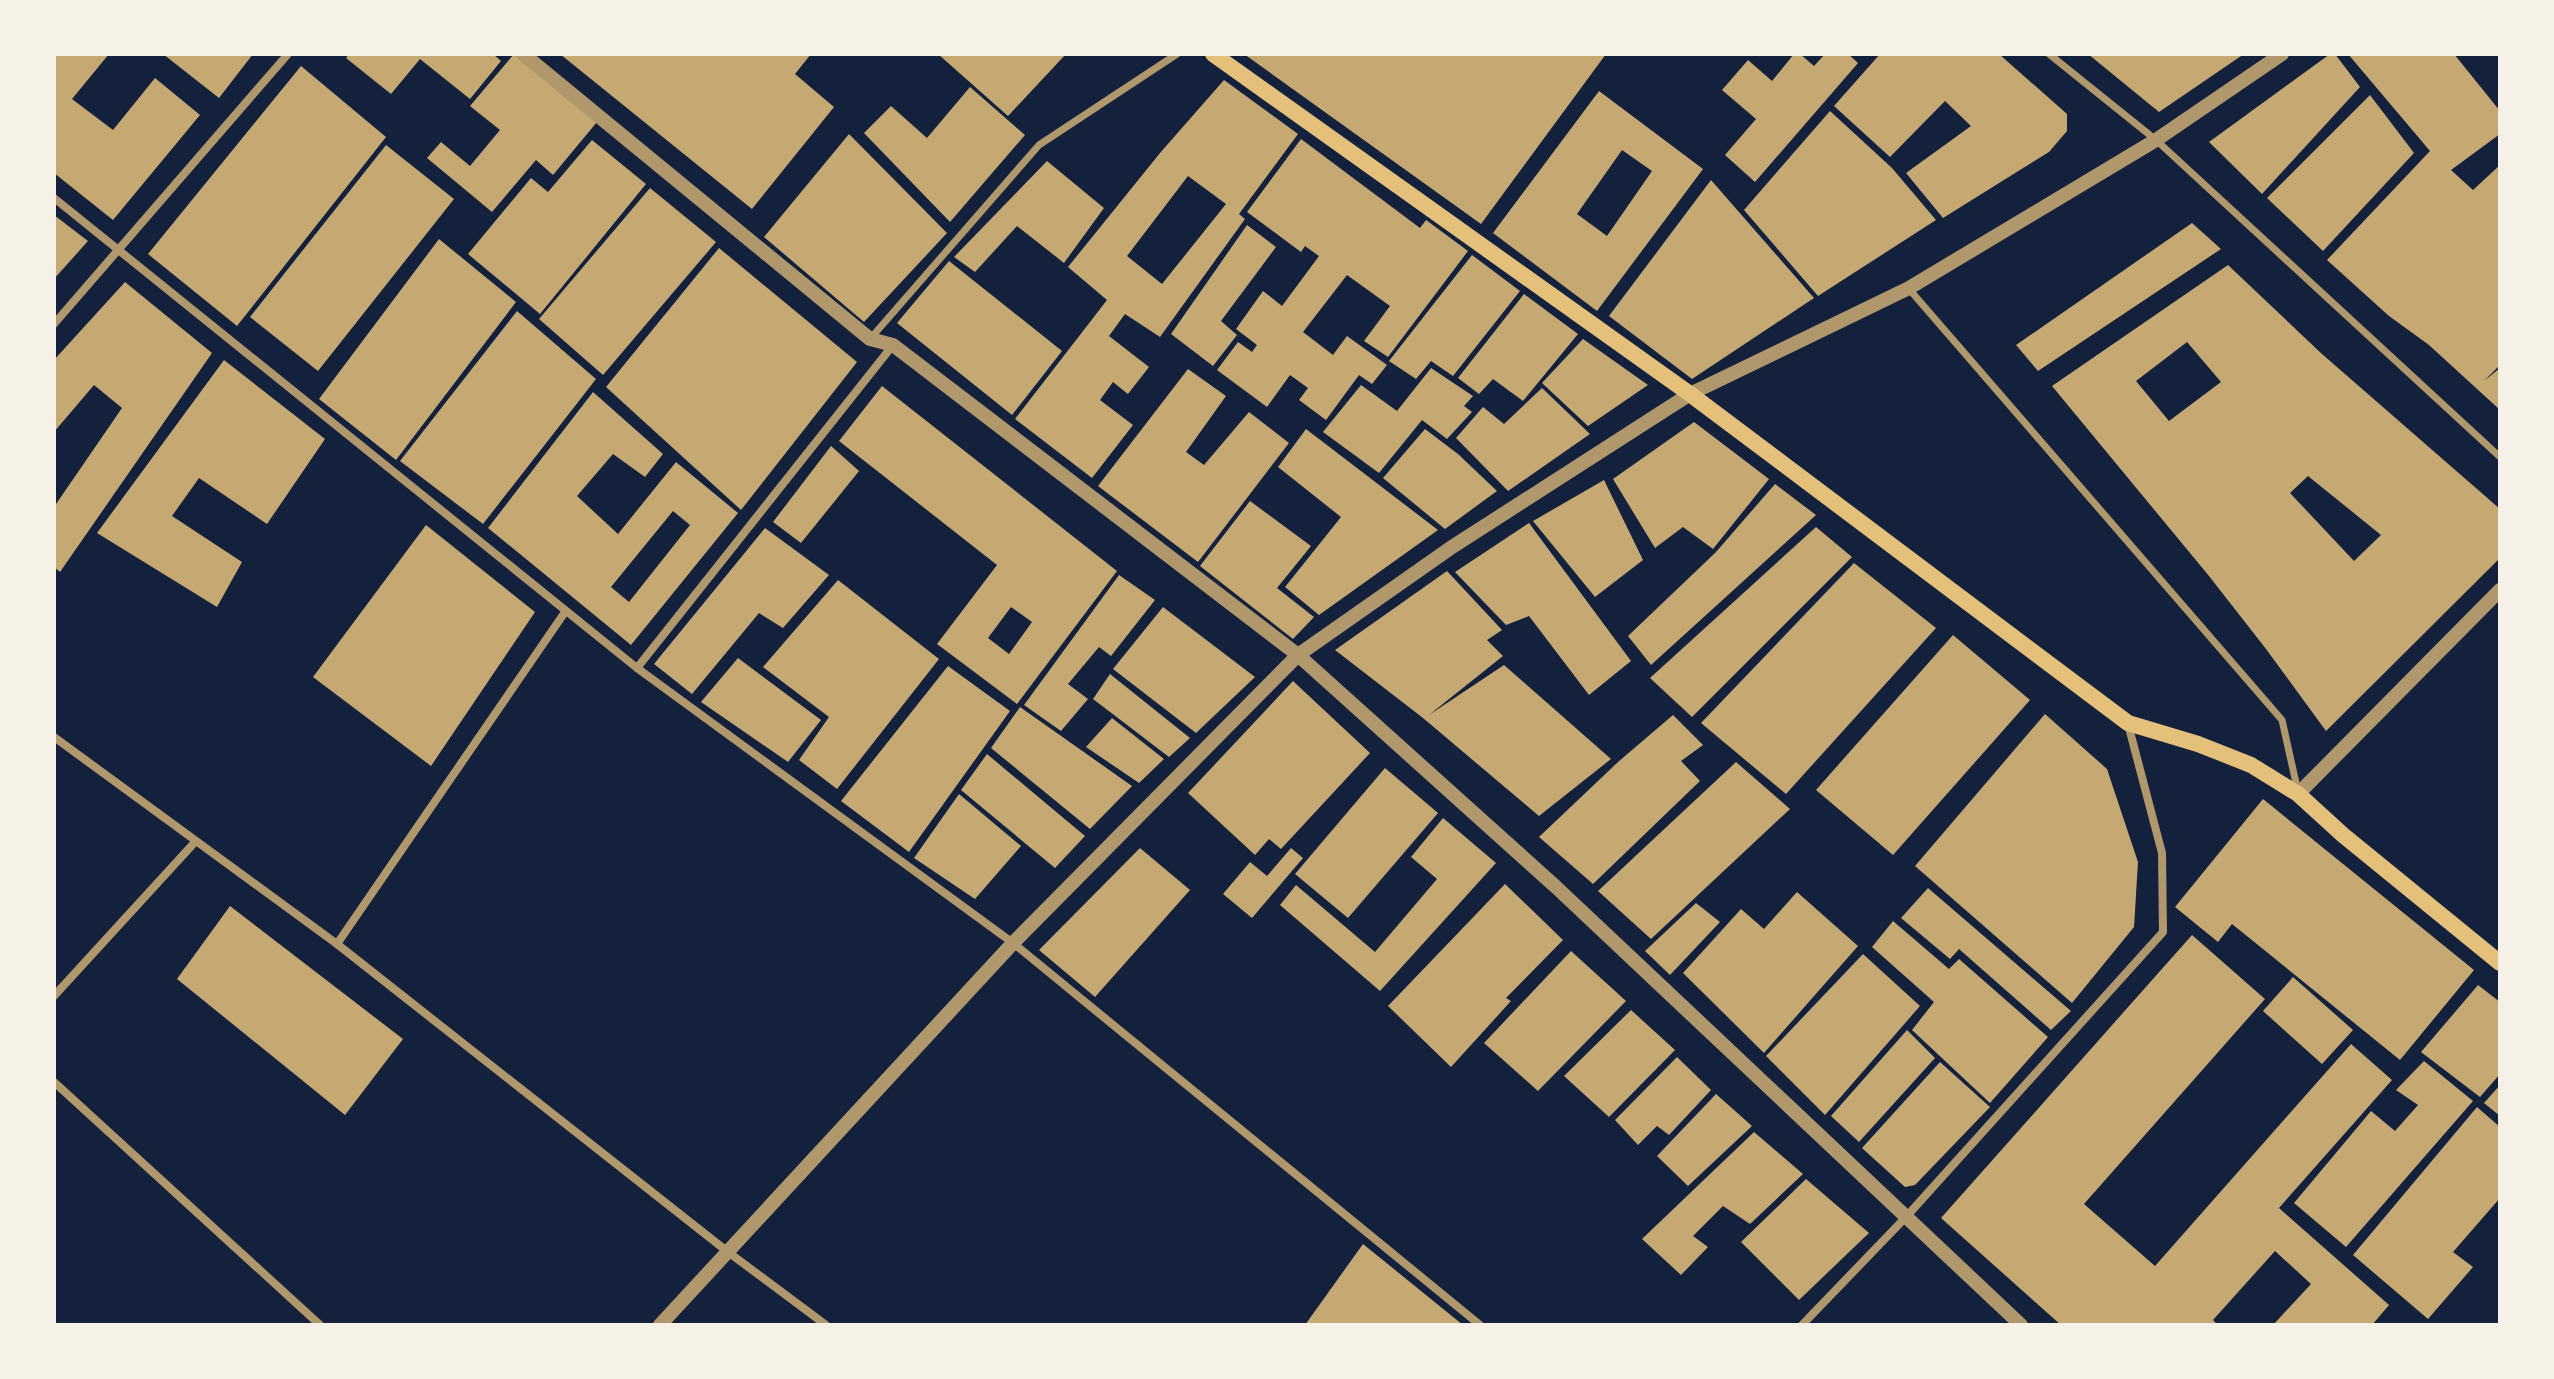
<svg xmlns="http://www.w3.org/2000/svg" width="2554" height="1379" font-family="Figtree,sans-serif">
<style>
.building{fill:#c6a872;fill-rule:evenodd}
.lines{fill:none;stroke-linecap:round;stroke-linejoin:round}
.pedestrian{stroke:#b1986c;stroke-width:7}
.minor{stroke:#b1986c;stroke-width:8}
.tertiary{stroke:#b1986c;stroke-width:14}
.secondary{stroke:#e5c07b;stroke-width:16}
</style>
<rect width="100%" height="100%" fill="#14213d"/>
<g class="building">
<path d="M54,54h55l-37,45 41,31 42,-52 45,37 -87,105 -59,-47z"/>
<path d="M163,54h90l-34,44z"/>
<path d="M349,54h144l8,7 -31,38 -50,-40 -29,35 -45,-36z"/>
<path d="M514,54l83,68 -44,53 -17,-15 -44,52 -65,-54 14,-16 29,24 30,-36 -30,-24z"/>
<path d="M560,54h251l-16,20 39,33 -82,102z"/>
<path d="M938,54h128l-58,62z"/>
<path d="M1244,54h362l-125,170z"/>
<path d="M1794,54h6l14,12 11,-12h23l10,9 -103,119 -30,-27 31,-36 -34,-29 26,-30 24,21z"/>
<path d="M1880,54h119l68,60v17l-18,21 -106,66 -37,-45 65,-47 -26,-25 -55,56 -56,-51z"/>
<path d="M2088,54h156l-85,58z"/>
<path d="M2330,54h5l25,33 -98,107 -53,-52z"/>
<path d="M2348,54h106l46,57v23l-49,36 22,20 27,-25v200l-16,16 16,-13v42l-71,-65 -40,-29 -62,-56 103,-109z"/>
<path d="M301,66l85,71 -149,189 -89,-72z"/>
<path d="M1224,80l74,54 -59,80 6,5 -85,118 -35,-23 -16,22 40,31 -21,27 -15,-12 -13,18 33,25 -41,53 -77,-59 92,-119 -39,-33 92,-114zM1188,176l38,28 -64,80 -35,-28z"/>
<path d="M970,87l55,48 -75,87 -86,-89 27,-27 36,32z"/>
<path d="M1599,91l104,78 -106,142 -104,-78zM1622,150l30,21 -45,65 -30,-22z"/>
<path d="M2370,95l44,58 -91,98 -56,-53z"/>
<path d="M1830,111l62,57 44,52 -118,76 -74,-86z"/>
<path d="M849,134l98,99 -83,89 -100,-85z"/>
<path d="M1301,139l119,89 6,-8 42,31 -80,106 -24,-16 26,-35 -43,-31 -44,57 30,23 14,-19 40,29 -15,19 -13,-9 -33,45 -27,-20 9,-12 -18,-13 -23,32 -50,-37 21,-28 14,10 5,-7 -21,-16 27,-38 19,15 37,-50 -14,-10 -4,6 -54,-40z"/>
<path d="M592,140l54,44 -106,130 -72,-60 63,-76 17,14z"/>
<path d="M386,145l68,54 -136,172 -68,-54z"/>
<path d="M1047,161l57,47 -40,55 -47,-37 -42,46 -21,-15z"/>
<path d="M1711,180l103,118 -122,81 -83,-63z"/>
<path d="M650,188l66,54 -113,133 -64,-56z"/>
<path d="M54,215l34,26 -34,38z"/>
<path d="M2192,223l29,26 -183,122 -22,-26z"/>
<path d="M1247,225l29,22 -55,74 16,14 -24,31 -42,-32z"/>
<path d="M439,239l77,63 -120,158 -77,-61z"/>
<path d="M719,248l138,114 -116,148 -135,-123z"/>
<path d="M1472,255l48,36 -67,85 -22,-15 -15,18 -27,-18z"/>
<path d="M949,261l113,90 -50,64 -115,-92z"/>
<path d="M2228,265l94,89 178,155v49l-174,173 -60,-82 -57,-73 -157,-190zM2187,342l34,40 -52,39 -33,-40zM2308,476l73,59 -27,26 -64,-68z"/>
<path d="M125,282l87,71 -152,219 -6,-5v-60l68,-99 -28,-23 -40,47v-72z"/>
<path d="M1524,294l54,40 -55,67 -30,-22 -14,15 -21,-16z"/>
<path d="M517,311l79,68 -113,145 -83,-63z"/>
<path d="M1583,339l65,46 -60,41 -46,-43z"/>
<path d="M224,360l101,79 -58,85 -68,-46 -27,38 70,46 -25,45 -120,-74z"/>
<path d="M1431,368l42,28 -9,10 8,6 -25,27 -25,-19 -43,53 -56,-41 38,-47 36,26z"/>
<path d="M1188,369l38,27 -40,56 18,13 45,-53 40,31 -91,119 -100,-76z"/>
<path d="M882,386l235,185 -100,133 -80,-60 60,-79 -158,-124zM1011,607l21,15 -23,32 -21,-16z"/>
<path d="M1542,388l48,46 -82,57 -52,-53 27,-31 21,17z"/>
<path d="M593,392l70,62 -18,23 -32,-23 -36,42 41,38 58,-72 62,51 -107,132 -143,-117zM673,511l17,14 -61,77 -18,-15z"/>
<path d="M1694,422l75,57 -56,70 -30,-22 -28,21 -42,-69z"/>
<path d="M1306,429l132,101 -119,85 -34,-28 56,-70 -63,-50z"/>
<path d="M1425,429l33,25 39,37 -52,38 -62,-51z"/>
<path d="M831,446l28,25 -58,72 -28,-21z"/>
<path d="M1604,480l39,80 -48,37 -62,-76z"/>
<path d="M1775,484l41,31 -165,150 -23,-29 88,-84z"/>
<path d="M1250,501l61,45 -34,42 37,29 -21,22 -93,-73z"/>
<path d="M1529,523l102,138 -42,34 -60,-79 -23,9 -51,-53z"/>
<path d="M426,525l109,87 -104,154 -118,-89z"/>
<path d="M1816,527l36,30 -160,160 -42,-39z"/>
<path d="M765,528l64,47 -46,53 -24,-15 -67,81 -38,-30z"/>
<path d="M1854,563l82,65 -150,166 -85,-71z"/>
<path d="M1447,571l55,59 -15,10 16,16 -74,59 75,-50 107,94 -72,57 -116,-98 -88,-68z"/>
<path d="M1119,575l36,25 -44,56 -12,-9 -31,37 20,15 -27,32 -37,-26z"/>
<path d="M838,580l101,79 -102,130 -38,-29 30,-43 -66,-50z"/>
<path d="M1163,607l92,70 -59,56 -83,-64z"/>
<path d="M1953,635l77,65 -137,155 -77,-65z"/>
<path d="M738,658l83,62 -33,42 -87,-60z"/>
<path d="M948,666l62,45 -101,141 -68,-51z"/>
<path d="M1110,674l80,64 -21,19 -76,-58z"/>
<path d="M1293,681l77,72 -89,96 -12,-10 -14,16 -67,-62z"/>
<path d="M1020,707l112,79 -42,43 -99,-81z"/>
<path d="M2045,714l62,55 31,93 -4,65 -62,76 -157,-137z"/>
<path d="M1673,715l30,30 -22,16 19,20 -107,103 -54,-47 79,-75z"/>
<path d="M1112,718l52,41 -25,24 -53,-36z"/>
<path d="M987,754l98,82 -30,32 -94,-78z"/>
<path d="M1736,762l54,47 -139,130 -53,-48z"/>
<path d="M1385,768l53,45 -90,105 -53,-44z"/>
<path d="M959,794l62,52 -46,53 -61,-41z"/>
<path d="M2263,799l211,171 -74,90 -168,-136 -14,18 -43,-35z"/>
<path d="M1443,818l53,45 -116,128 -100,-86 16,-20 79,67 62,-73 -26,-22z"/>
<path d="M1140,848l50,42 -95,107 -56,-47z"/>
<path d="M1291,848l12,10 -51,60 -29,-24 27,-32 17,14z"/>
<path d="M1505,884l58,56 -57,58 5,3 -60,66 -63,-61z"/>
<path d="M1928,888l143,123 -20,19 -92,-81 -9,10 -49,-41z"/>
<path d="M1797,892l61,54 -94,107 -81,-80 58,-64 23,20z"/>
<path d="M1696,903l24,19 -50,53 -25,-24z"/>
<path d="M230,906l173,133 -58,76 -168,-136z"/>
<path d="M1893,921l56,48 10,-10 89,78 -58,66 -78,-73 22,-28 -62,-55z"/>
<path d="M2192,935l73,64 -181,205 71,62 196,-222 41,36 -113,128 110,97 -17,20h-99l38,-41 -36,-33 -62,69 5,5h-157l-120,-107z"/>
<path d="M1571,951l55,50 -88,90 -54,-48z"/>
<path d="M1863,954l57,52 -95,109 -59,-59z"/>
<path d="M2293,977l60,53 -31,34 -59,-53z"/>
<path d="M2478,985l22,17v72l-20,23 -59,-45z"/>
<path d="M1631,1010l44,40 -66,67 -45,-41z"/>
<path d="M1907,1030l28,28 -76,84 -28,-26z"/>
<path d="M1677,1057l34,33 -42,45 -12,-9 -19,19 -23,-25z"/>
<path d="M2424,1061l49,40 -127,146 -52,-44 77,-92 24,20 23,-26 -22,-15z"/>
<path d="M1940,1062l50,45 -75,78 -10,2 -43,-39z"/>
<path d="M2500,1085v31l-16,-13z"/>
<path d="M1716,1094l36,32 -64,60 -31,-30z"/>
<path d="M2477,1107l23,20v71l-47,54 20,15 -45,52 -75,-64z"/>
<path d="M1754,1132l49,42 -53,50 -27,-18 -30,30 15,11 -27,28 -39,-36z"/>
<path d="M1806,1179l63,54 -70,67 -58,-58z"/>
<path d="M1363,1244l100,81h-158z"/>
</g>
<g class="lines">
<g class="pedestrian">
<path d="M2049,54l107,86 344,317"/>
<path d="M1909,289l373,431 16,72"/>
<path d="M870,339l169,-194 138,-91"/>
</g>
<g class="minor">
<path d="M54,198l583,470 376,275 467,382"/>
<path d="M54,324l234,-270"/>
<path d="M637,668l256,-323"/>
<path d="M54,737l283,207 391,308 98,73"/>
<path d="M337,944l228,-332"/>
<path d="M54,996l141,-154"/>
<path d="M54,1082l266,243"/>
<path d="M1802,1325l104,-108 257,-285 -1,-79 -34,-129"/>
</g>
<g class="tertiary">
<path d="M523,54l347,285 23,6 405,310 258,232 465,438"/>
<path d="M2298,794l202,-204"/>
<path d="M660,1325l353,-382 285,-288 154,-108 238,-153 219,-106 247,-148 126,-86"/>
</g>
<path class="secondary" d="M1213,54l477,340 438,329 70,21 53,21 47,29 45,41 157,128"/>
</g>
<rect width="2554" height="1379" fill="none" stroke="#f6f1e7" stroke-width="112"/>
</svg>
